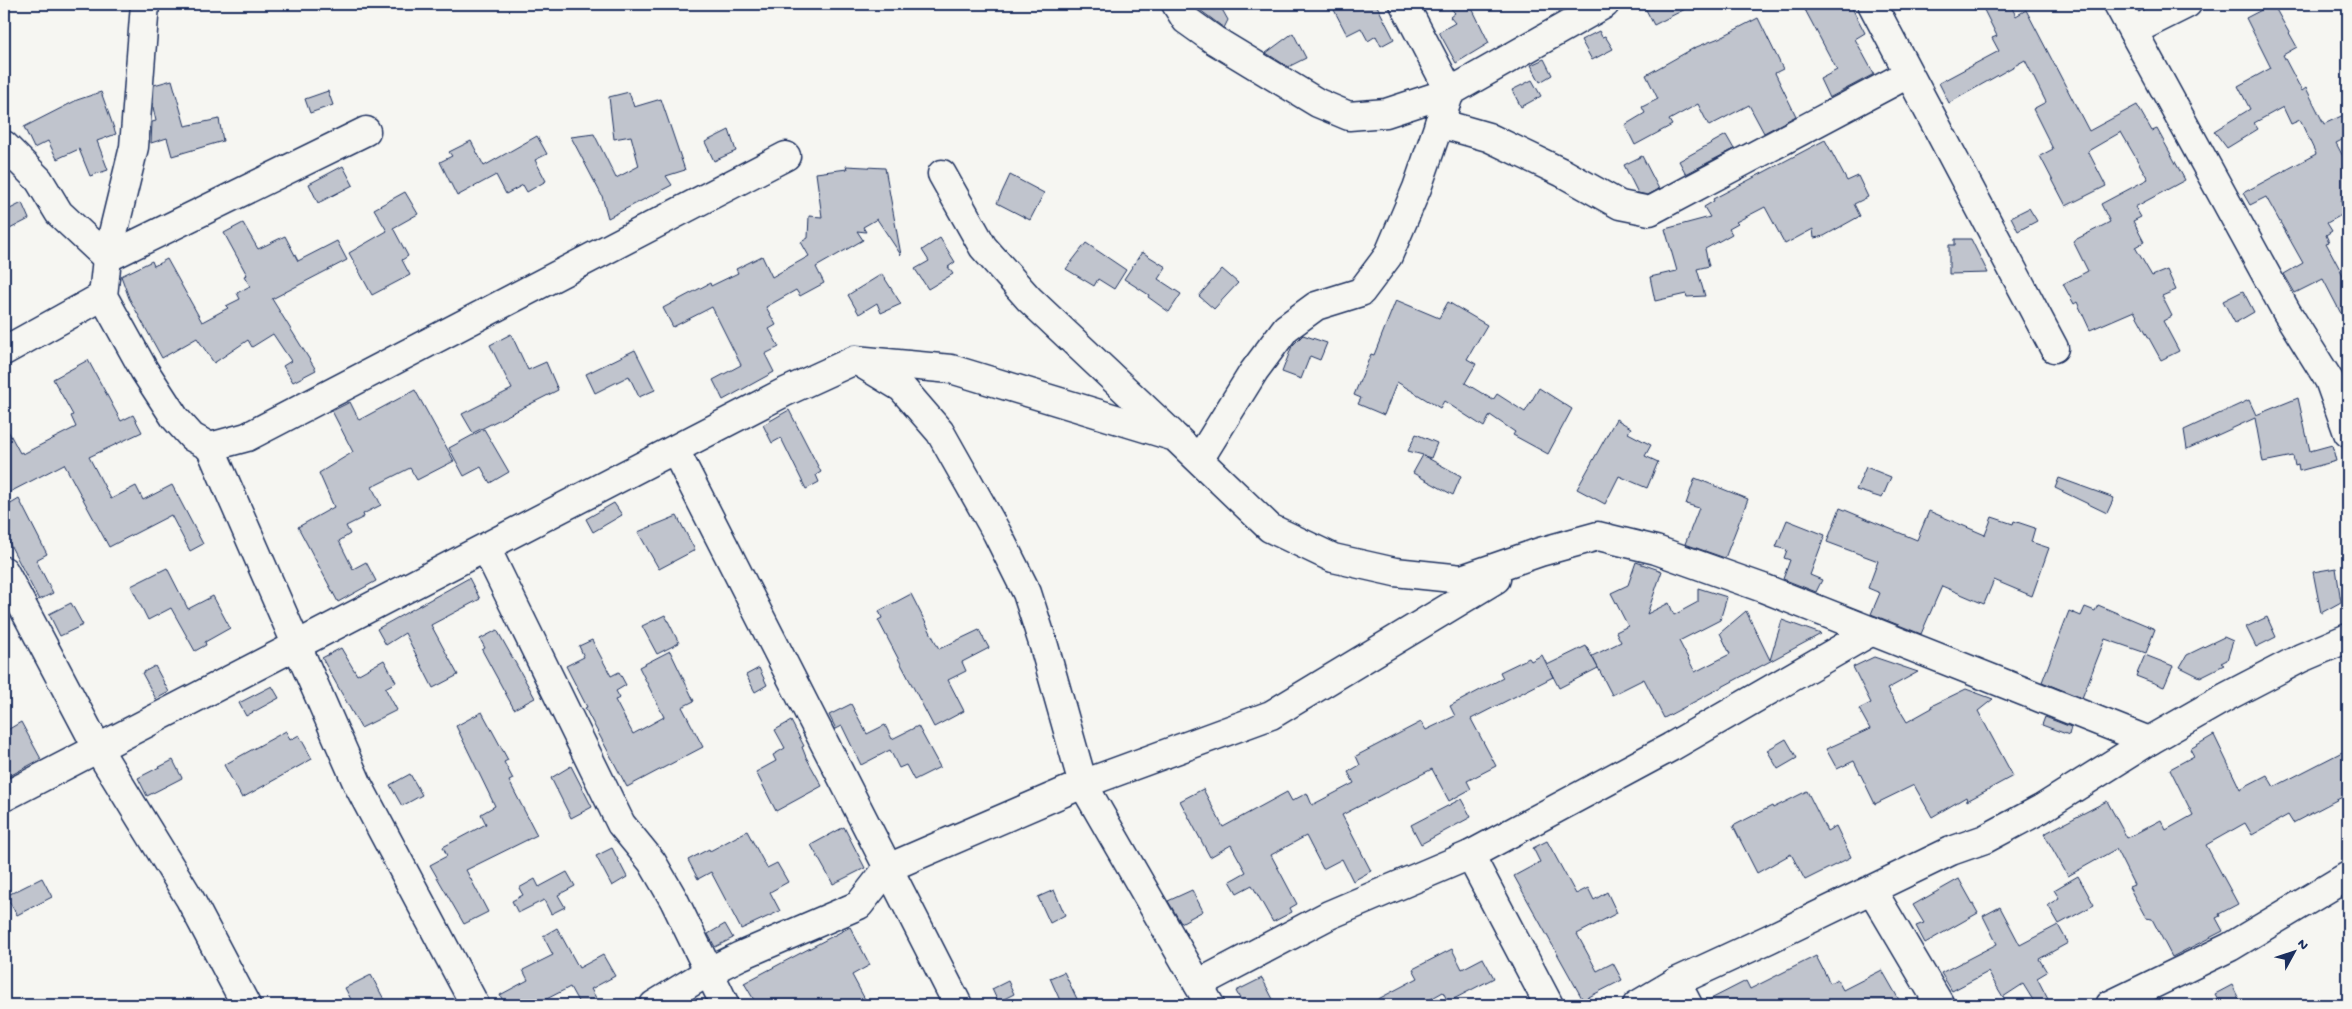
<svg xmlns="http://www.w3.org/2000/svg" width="2352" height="1009" font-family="'Gochi Hand',sans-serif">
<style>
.building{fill:#c0c4cd;stroke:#1b2f5e}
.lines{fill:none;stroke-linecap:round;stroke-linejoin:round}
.minor-casing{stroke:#1b2f5e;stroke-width:31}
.minor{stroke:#f6f6f2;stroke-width:28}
</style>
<rect width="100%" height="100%" fill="#f6f6f2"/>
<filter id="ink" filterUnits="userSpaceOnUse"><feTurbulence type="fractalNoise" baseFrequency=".02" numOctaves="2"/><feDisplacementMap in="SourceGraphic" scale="10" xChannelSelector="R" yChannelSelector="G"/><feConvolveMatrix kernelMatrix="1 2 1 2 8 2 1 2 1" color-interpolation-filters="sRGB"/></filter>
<g filter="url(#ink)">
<g class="building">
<path d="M1196,4h23l9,16 -4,8 -24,-18z"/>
<path d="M1331,4h45l18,35 -13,7 -5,-10 -8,5 -7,-13 -14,7z"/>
<path d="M1447,4h23l19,39 -33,20 -17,-31 16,-9 -5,-6 5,-4z"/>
<path d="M1643,4h52l-41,21z"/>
<path d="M1802,4h48l15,29 -10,6 19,35 -45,24 -9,-19 17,-9z"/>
<path d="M1981,4h29l6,12 10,-6 63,121 48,-26 15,26 5,-2 28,51 -50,27 6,10 -8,4 11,21 -9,5 17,29 15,-6 9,20 -14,6 10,20 -9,5 16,30 -18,9 -27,-49 -44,19 -13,-28 -3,2 -11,-20 25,-13 -15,-30 37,-19 -9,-18 47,-25 -27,-47 -33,19 18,35 -40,20 -26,-50 13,-7 -20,-40 13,-7 -21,-42 -76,43 -10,-20 60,-32 -7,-13 5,-2z"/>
<path d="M2273,4l24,43 -14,8 19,36 4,-3 18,36 24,-11v24l-12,6 12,23v29l-8,5 7,12 -20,11 5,8 -6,4 3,7 -3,1 18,34 4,-2v52l-25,-48 -28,14 -11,-19 19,-11 -37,-66 -16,8 -7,-12 73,-39 -16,-34 -9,4 -8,-17 -29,16 4,6 -31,19 -13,-17 36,-22 -12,-23 33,-18 -25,-50z"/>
<path d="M1758,18l25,51 -8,4 21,43 -32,17 -15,-28 -40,21 -11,-22 -29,16 3,5 -37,20 -10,-20 20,-12 -3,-6 16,-8 -12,-24 48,-27 25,-10z"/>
<path d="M1599,31l3,6 3,-1 8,13 -21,11 -11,-20z"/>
<path d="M1293,33l13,25 -18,9 -22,-14z"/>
<path d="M1544,59l8,16 -12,7 -9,-17z"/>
<path d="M172,80l13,46 34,-7 4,22 -51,15 -5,-18 -16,5 1,-21 4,-1 -3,-14 1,-22z"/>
<path d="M1532,80l9,16 -20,11 -9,-17z"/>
<path d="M328,91l5,14 -23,8 -5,-14z"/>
<path d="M101,92l15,42 -19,7 11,29 -18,6 -11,-27 -22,10 -9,-18 -14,7 -10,-21 53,-27z"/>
<path d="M629,92l5,15 27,-8 24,71 -19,6 6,9 -64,33 -6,-22 -31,-59 23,-3 22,44 23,-12 -8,-30 -17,3 -5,-42z"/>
<path d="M729,130l7,21 -22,10 -9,-19z"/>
<path d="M1726,135l8,14 -48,25 -7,-13z"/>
<path d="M537,136l10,18 -12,6 11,21 -19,11 -4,-7 -17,9 -10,-19 -39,21 -17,-34 12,-6 -3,-4 22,-11 13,25z"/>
<path d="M1825,140l22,41 11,-5 10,21 -14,7 6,12 -36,20 -10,2 -1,-9 -28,15 -20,-37 -29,15 2,2 -9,5 3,5 -27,15 4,17 -12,3 8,27 -18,1 -1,-3 -31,7 -5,-24 27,-6 -12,-42 45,-12 -6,-10 10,-6 -1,-2z"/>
<path d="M1642,156l17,33 -11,6 -10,-2 -14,-28z"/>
<path d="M343,166l10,19 -35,18 -9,-19z"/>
<path d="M846,166l39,2 16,87 -24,-36 -14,8 3,5 -9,-1 6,9 -47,27 8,16 -24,13 -4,-6 -30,17 10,18 -7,4 10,18 -14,7 9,18 -51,28 -10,-20 28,-15 -29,-58 -39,20 -10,-19 47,-25 1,3 27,-13 -2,-4 26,-13 10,21 37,-21 -8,-14 7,-4 1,-22 13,1 -6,-44 31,-4z"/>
<path d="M1010,175l34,18 -14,27 -33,-17z"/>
<path d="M405,192l13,22 -25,14 15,28 -6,4 8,15 -38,20 -23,-42 38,-22 -13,-22z"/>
<path d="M22,203l7,16 -25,13v-20z"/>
<path d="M2029,208l8,13 -19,10 -7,-14z"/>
<path d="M243,223l15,26 27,-13 13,25 39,-20 10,19 -75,39 44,71 -23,12 -10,-16 8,-5 -18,-27 -21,13 -4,-7 -34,23 -17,-25 -35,20 -33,-60 -8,-22 31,-15 2,5 13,-7 35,63 26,-14 -2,-2 14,-7 -3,-6 13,-7 -6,-10 3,-1 -23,-42z"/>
<path d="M940,238l15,24 -7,5 5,7 -25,15 -13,-20 14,-8 -7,-11z"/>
<path d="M1955,239h16l17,34 -39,1v-29h6z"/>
<path d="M1086,243l40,27 -12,19 -16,-10 -4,7 -28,-17z"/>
<path d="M1142,252l24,15 -8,12 23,15 -12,18 -21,-15 1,-2 -25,-16z"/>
<path d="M1222,269l16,14 -24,26 -15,-13z"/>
<path d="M882,274l19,30 -20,9 -4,-10 -18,11 -11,-19z"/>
<path d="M2243,291l11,21 -19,11 -12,-22z"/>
<path d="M1396,300l43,18 9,-16 39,23 -20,34 9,5 -11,19 28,17 4,-6 28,18 14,-24 33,21 -24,45 -35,-19 2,-3 -25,-17 -6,12 -40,-26 -4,7 -43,-26 -13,33 -26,-11 3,-6 -7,-3 17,-41 3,1z"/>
<path d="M511,334l17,36 18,-8 12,28 -85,43 -11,-19 50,-25 -22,-44z"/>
<path d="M1303,335l24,8 -7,17 -10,-4 -9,23 -19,-7 10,-26z"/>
<path d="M635,350l20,40 -16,7 -10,-21 -34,17 -9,-19z"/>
<path d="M88,360l33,61 12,-6 9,17 -53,25 22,42 25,-13 7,14 29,-15 31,59 -13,7 -19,-36 -62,32 -45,-83 -56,29 -4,-9v-61l16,30 2,-1 1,2 53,-27 -5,-11 2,-1 -20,-36z"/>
<path d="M415,390l39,71 -37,19 -7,-12 -38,19 9,18 -18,9 1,3 -18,9 4,8 -11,7 14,28 13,-7 10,19 -38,21 -40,-75 36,-20 -15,-34 34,-21 -21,-41 18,-9 9,18z"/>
<path d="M2298,398l12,53 22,-6 4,16 -37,10 -1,-6 -3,1 -2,-10 -30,6 -8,-44 -68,31 -3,-19 65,-30 7,15z"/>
<path d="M789,410l32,62 -5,3 3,7 -13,7 -25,-51 -9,5 -9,-18z"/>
<path d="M1616,419l15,9 -3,5 23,12 -6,11 13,6 -11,26 -28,-12 -14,28 -28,-15z"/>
<path d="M484,429l25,43 -19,11 -9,-16 -17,9 -15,-28z"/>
<path d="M1416,434l21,9 -6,15 -7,-2 37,20 -8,19 -40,-22 10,-18 -15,-4z"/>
<path d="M1866,467l25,10 -9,21 -26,-8z"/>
<path d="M1695,478l53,21 -23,59 -40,-14 14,-36 -13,-4z"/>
<path d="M2059,478l55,20 -7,15 -52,-25z"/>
<path d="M19,499l28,55 -11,6 17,33 -14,7 -35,-67v-25z"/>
<path d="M614,503l8,12 -29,17 -7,-13z"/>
<path d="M1840,508l77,32 12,-29 56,24 7,-18 21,7 1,-3 21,7 -4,14 18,6 -17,48 -38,-16 -10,24 -42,-18 -21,48 -50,-20 9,-21 -12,-5 10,-27 -51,-19z"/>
<path d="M677,516l18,34 -36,19 -21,-37z"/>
<path d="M1787,520l38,15 -15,40 12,5 -6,12 -33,-13 7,-19 -6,-2 3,-8 -11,-3z"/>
<path d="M1636,562l26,9 -15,43 22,-11 5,12 24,-13v-14l29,9 -7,23 -41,21 16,31 35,-18 -10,-21 26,-22 24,49 12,-40 39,14 -157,84 -20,-39 -32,16 -20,-39 29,-14 -5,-10 12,-6 -17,-33 17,-8z"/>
<path d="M167,568l21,41 25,-13 17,32 -25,14 1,3 -11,6 -24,-43 -23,12 -17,-34z"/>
<path d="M2336,568l5,34 -20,11 -8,-41z"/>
<path d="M469,578l11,21 -49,26 27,50 -25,13 -28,-55 -19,12 -9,-16z"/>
<path d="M911,594l28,55 40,-19 10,18 -27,14 4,9 -18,9 16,31 -30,16 -56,-107 4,-2 -3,-7z"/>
<path d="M71,603l12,22 -23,11 -11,-22z"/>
<path d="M2098,605l57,24 -9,24 -41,-14 -23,59 -40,-16 27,-71 12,5 4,-9 10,4z"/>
<path d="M665,615l14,28 -22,11 -15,-28z"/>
<path d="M2267,617l9,20 -20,10 -10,-20z"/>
<path d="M497,630l38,68 -21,11 -32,-59 3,-2 -5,-9z"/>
<path d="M2224,637l9,4 -6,19 -6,3 3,2 -24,12 -20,-10 7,-12z"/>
<path d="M592,640l19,36 8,-4 7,13 -10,6 4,7 -5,2 18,34 31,-17 -25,-50 31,-16 24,50 -12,6 21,40 -76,40 -42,-79 2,-1 -21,-41 18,-9 -5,-11z"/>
<path d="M1586,646l12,22 -39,20 -12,-23 6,12 -82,42 25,47 -29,15 4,8 -22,12 -17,-32 -90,46 29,56 -18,10 -11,-22 -19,10 -17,-33 -35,19 26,49 -7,4 2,4 -19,10 -21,-37 -15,8 -7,-12 16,-9 -15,-27 -21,12 -30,-56 23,-12 20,38 64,-35 5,9 15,-8 5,12 42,-22 -6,-11 12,-7 -4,-9 65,-34 5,8 29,-14 -5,-10 53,-28 -3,-6 29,-14 2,3 11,-6 5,10z"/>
<path d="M341,648l16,27 27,-15 12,22 -11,6 12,22 -36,18 -39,-70z"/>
<path d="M2145,655l28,11 -9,21 -28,-11z"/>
<path d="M1874,657l44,15 -31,17 20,33 25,-14 -1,-2 35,-17 27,10 -15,12 35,65 -46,25 -1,-4 -34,20 -18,-32 -39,19 -21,-43 -17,8 -11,-20 44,-20 -11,-20 12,-6 -18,-36z"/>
<path d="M155,666l14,26 -13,7 -14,-26z"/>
<path d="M759,668l8,17 -12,7 -9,-17z"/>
<path d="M272,686l7,12 -33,18 -7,-13z"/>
<path d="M851,704l16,30 18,-9 7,14 26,-13 22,41 -26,13 -8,-15 -7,3 -9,-18 -29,15 -19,-39 -6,3 -7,-14z"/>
<path d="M482,712l26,48 -4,2 9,17 -4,2 28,54 -71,35 22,42 -24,12 -34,-59 17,-9 -4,-9 43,-23 -5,-10 14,-8 -39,-80z"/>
<path d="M2045,717l26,10 -2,8 -27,-10z"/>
<path d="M791,721l13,25 -2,1 4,10 16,29 -46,25 -20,-39 20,-11 -3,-6 12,-7 -10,-18z"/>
<path d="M21,722l20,37 -37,20v-47z"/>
<path d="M286,731l4,9 9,-5 13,24 -70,39 -18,-33z"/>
<path d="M2214,735l26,54 27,-14 7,12 74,-38v45l-55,29 -5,-8 -36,20 -7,-12 -39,22 32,59 -19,10 1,2 -4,2 7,13 -51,26 -20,-38 -6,-1 -17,-31 5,-2 -18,-36 -48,27 -24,-42 63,-33 20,37 34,-18 5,10 27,-15 -23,-46 24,-13 -4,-7z"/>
<path d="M1786,739l11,19 -19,11 -11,-19z"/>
<path d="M173,760l9,18 -35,18 -9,-18z"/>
<path d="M571,766l21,41 -21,11 -20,-40z"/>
<path d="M410,774l12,21 -20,11 -12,-21z"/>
<path d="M1807,791l20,40 9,-5 15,31 -46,23 -14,-26 -34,19 -24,-47 39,-20 1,2z"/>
<path d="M1461,799l10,18 -50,27 -10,-19z"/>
<path d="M844,827l21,41 -32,16 -22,-39z"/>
<path d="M747,831l20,37 10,-5 11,19 -18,10 10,19 -39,18 -30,-57 -13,7 -10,-19 21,-11 1,2z"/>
<path d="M1547,841l29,53 12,-6 6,12 13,-8 10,21 -40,21 20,37 16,-8 9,17 -39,20 -69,-124 26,-14 -7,-14z"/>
<path d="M612,848l15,29 -15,9 -16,-30z"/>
<path d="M567,872l8,14 -17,9 7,12 -14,7 -7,-14 -26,13 -6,-12 11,-6 -4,-7 16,-9 4,8z"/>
<path d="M2078,876l16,29 -35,19 -11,-19 11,-7 -5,-8z"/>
<path d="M42,878l10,19 -35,18 -11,-19z"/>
<path d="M1959,879l19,34 -53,30 -9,-17 8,-3 -11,-18z"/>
<path d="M1054,890l11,25 -15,8 -12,-26z"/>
<path d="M1192,890l11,21 -22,12 -13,-22z"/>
<path d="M2000,907l20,38 38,-20 10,18 -29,16 8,13 -10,6 14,27h-15l-13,-21 -20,13 -15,-25 -36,19 -11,-18 56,-29 -14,-28z"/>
<path d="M725,924l8,14 -18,9 -7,-13z"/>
<path d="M850,927l20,38 -18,10 16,30h-111l-13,-22z"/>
<path d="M557,928l22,40 24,-13 12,21 -24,13 9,16h-20l-10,-18 -35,18h-30l-5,-10 28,-15 -5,-10 30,-15 -10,-19z"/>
<path d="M1452,949l10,20 21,-11 11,20 -46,24 -5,-10 -23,13h-53l51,-27 -5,-9z"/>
<path d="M1816,956l14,27 7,-4 6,11 39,-20 20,35h-198l-1,-2 43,-22 4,8z"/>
<path d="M1064,972l16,33h-18l-12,-27z"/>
<path d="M371,975l16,30h-33l-9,-17z"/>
<path d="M1262,978l14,27h-33l-7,-14z"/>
<path d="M1008,981l6,13 -16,8 -6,-13z"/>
<path d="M2232,985l10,20h-21l-6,-11z"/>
</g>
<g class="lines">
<g class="minor-casing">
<g id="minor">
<path d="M145,4l-11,143 -27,111 -4,38 41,74 31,48 17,19 18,10 148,338 117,220"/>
<path d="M1176,4l10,16 28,20 104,63 31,13 37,-3 64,-21 155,-88"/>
<path d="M1872,4l182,344"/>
<path d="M2118,4l168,307 43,69 19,53"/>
<path d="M2133,31l54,-27"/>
<path d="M1439,123l49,14 75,36 57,32 30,6 258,-137"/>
<path d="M4,145l35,35 20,33 48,45"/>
<path d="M942,174l41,73 46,52 142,134"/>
<path d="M107,258l259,-127"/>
<path d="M4,351l99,-55"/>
<path d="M861,363l41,25 38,44 57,101 30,60 17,53 39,138 127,221"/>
<path d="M210,447l37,-10 539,-281"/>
<path d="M675,450l283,555"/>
<path d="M1200,458l54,-87 32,-43 30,-22 45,-14 27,-36 29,-68 33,-96 -46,-88"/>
<path d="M486,548l135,276 31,38 22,38 51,105"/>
<path d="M4,571l94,178 92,150 56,106"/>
<path d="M4,797l779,-404 72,-33 96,9 224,68 95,91 63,30 62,14 67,7 78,-27 58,-16 58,14 107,38 386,153"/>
<path d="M1470,855l79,150"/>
<path d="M1872,890l68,115"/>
<path d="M1676,982l12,23"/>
<path d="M1198,984l131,-69 141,-60 201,-108 201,-116"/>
<path d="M654,1005l54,-33 32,-16 119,-51 29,-37 195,-84 188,-69 225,-136"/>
<path d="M1637,1005l39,-23 93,-43 182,-88 34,-12 56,-30 108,-68 77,-44 75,-39 47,-20"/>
<path d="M2110,1005l120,-58 118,-71"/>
</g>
</g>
<use href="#minor" class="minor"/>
</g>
</g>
<rect width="2352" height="1009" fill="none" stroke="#f6f6f2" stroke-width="20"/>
<rect x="10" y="10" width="2332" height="989" fill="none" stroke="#1b2f5e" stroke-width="2" filter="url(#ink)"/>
<g transform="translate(2294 952) rotate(50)" stroke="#f6f6f2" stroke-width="4" paint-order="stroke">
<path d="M0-4L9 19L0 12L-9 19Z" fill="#1b2f5e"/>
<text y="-8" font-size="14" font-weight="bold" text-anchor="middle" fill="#1b2f5e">N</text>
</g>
</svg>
